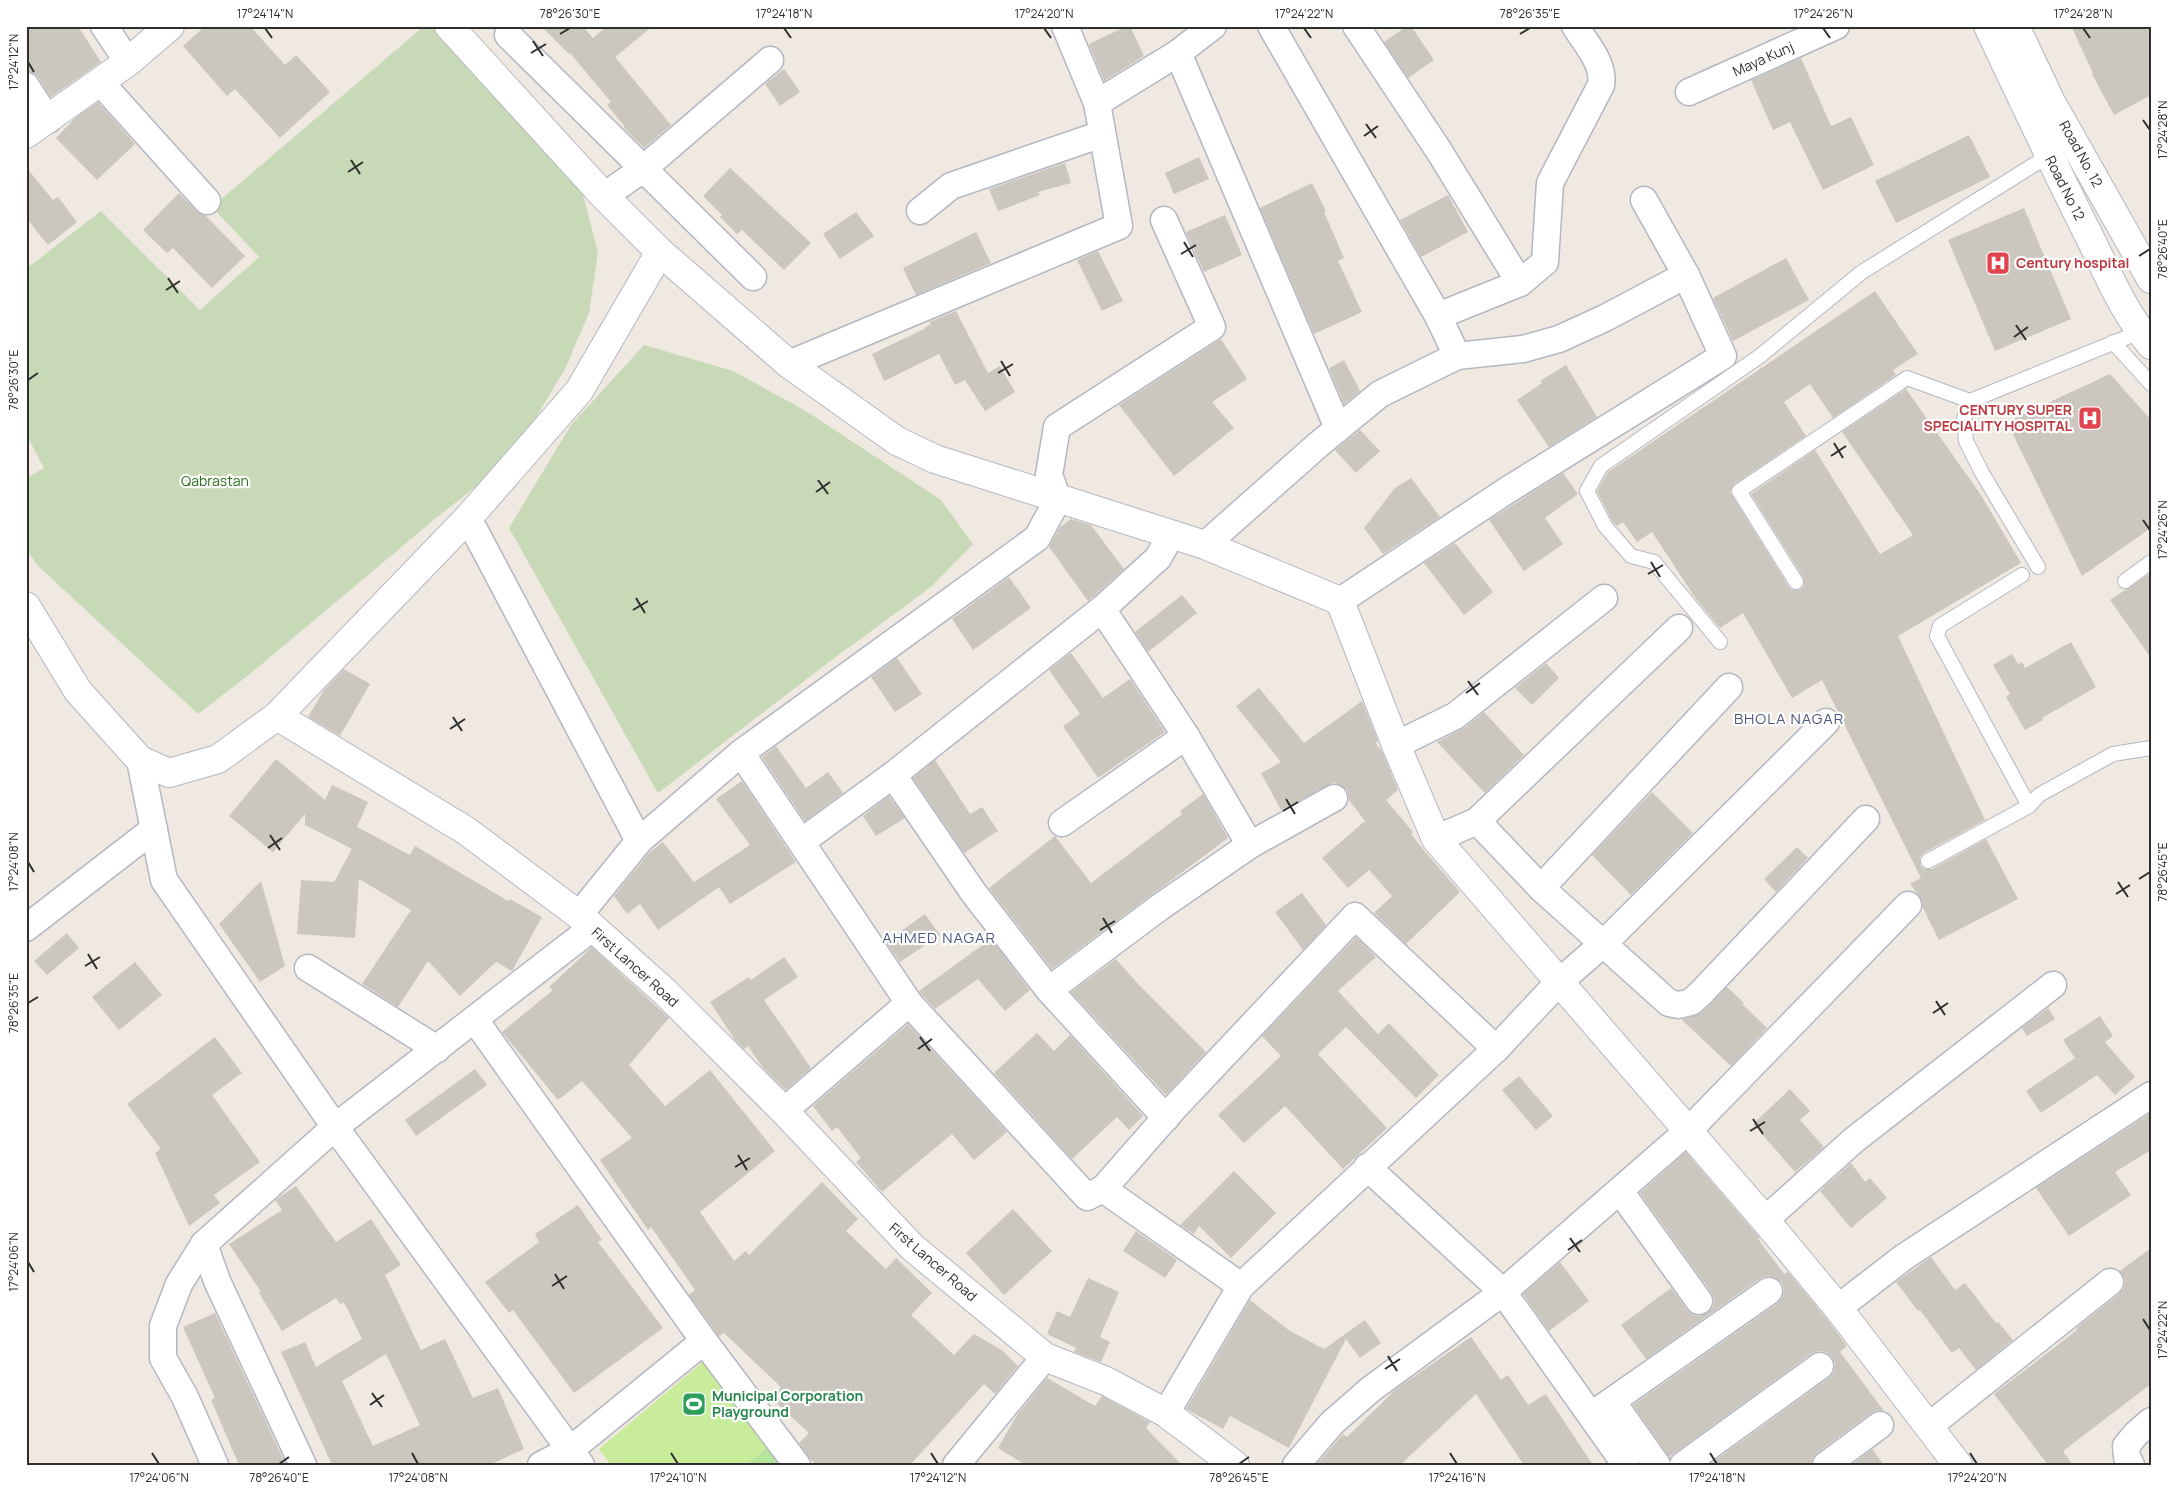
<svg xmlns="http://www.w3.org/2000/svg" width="2177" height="1491" font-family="Manrope,sans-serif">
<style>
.green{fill:#b6e59e}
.cemetery{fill:#c8d9b8}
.pitch{fill:#c9ec9a}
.building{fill:#cbc7bf;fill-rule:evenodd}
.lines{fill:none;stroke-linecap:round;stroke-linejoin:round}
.service-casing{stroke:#b4b7c1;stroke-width:16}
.minor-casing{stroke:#b4b7c1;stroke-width:29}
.tertiary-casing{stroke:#b4b7c1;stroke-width:30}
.secondary-casing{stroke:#b4b7c1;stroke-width:30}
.service{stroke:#fff;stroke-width:14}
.minor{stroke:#fff;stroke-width:26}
.tertiary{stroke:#fff;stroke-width:28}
.secondary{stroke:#fff;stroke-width:28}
.ticks{fill:none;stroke:#2e2e2e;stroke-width:2}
.labels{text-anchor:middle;stroke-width:4.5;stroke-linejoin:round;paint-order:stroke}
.street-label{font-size:14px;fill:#2e2e2e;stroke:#fff}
.health-label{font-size:14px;font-weight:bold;fill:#be3a42;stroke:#fff;text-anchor:start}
.park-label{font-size:14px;fill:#2c6e1b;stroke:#fff}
.leisure-label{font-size:14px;font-weight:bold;fill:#27864d;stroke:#fff;text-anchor:start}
.neighbourhood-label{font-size:15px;letter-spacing:1px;fill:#4d5680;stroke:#fff}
.neatline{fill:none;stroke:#2e2e2e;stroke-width:2}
.ticks-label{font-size:12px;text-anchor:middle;fill:#2e2e2e}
</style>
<rect width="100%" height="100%" fill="#efe9e1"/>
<path class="green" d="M767,1447l13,18h-35z"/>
<g class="cemetery">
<path d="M424,26h21l137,164 16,63 -9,60 -24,56 -54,90 -75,59 -186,156 -52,40 -161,-149 -11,-17v-70l18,-10 -18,-34v-165l75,-58 99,99 59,-53 -47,-50z"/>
<path d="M644,345l89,26 73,40 135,89 32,44 -42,43 -102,75 -171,131 -149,-265 62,-103z"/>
</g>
<path class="pitch" d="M704,1361l63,86 -22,18h-134l-12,-16z"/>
<g class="building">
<path d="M26,26h52l23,36 -50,35 -13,-20 -5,-4 -7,-2z"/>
<path d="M205,26h45l35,39 11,-10 34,37 -50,46 -45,-49 -8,7 -44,-50z"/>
<path d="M541,26h41l11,12 14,-12h46l-38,31 56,68 -27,23 -20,-20 1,-1 -18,-22 4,-3 -41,-49 -1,1z"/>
<path d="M1127,26h3l14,30 -40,25 -15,-37z"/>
<path d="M1407,26h4l23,34 -26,18 -24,-36z"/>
<path d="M2071,26h80v69l-37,20 -22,-41 1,-1z"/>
<path d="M1801,58l30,68 20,-9 23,48 -51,25 -33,-68 -17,8 -22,-50z"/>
<path d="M784,69l16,23 -20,14 -15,-22z"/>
<path d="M98,102l37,42 -38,36 -41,-42 19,-20z"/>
<path d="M1969,135l21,42 -94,46 -21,-42z"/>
<path d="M1199,157l10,22 -35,15 -9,-21z"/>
<path d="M1065,163l6,20 -33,9 2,3 -42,16 -9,-22z"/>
<path d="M26,167l27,33 5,-3 19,25 -29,23 -22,-27z"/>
<path d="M730,168l81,75 -27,27 -42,-40 -5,4 -17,-17 2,-2 -19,-19z"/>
<path d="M1312,183l14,28 -2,1 20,46 -6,3 24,51 -48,22 -54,-126z"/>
<path d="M179,193l17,18 10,5 39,40 -33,32 -39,-40 -6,5 -24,-23z"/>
<path d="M1448,195l20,37 -47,25 -21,-37z"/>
<path d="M2024,208l47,111 -76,32 -47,-111z"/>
<path d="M856,212l18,24 -34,23 -17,-25z"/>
<path d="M1225,215l17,40 -38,17 -18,-40z"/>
<path d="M976,232l15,31 -75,32 -13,-27z"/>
<path d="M1098,251l25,50 -21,10 -25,-51z"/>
<path d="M1786,258l23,42 -76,41 -20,-43z"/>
<path d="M1875,291l43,63 -25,16 3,5 -63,43 -23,-34 -26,18 22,34 -72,48 -4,8 59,95 3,3h8l4,-4 -1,-9 -52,-83 64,-44 65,104 33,-19 -71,-103 64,-43 75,106 40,68 -123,73 87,184 -61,33 -4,4v8l4,4h8l54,-30 32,60 -79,41 -16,-32 -1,-8 -12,-16 11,-6 -99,-198 -30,18 -49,-85 -23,15 -24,-29 -44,-67 -15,10 -14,-20 -6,4 -5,-5 -15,-30 11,-19z"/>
<path d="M956,311l32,62 12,-7 15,26 -30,19 -20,-31 -10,5 -16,-31 -55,27 -12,-27 54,-26 -1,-1 6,-3 -2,-2z"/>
<path d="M1221,339l26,40 -35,23 22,26 -60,48 -55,-71z"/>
<path d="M1344,360l16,31 -16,13 -15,-36z"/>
<path d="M1566,365l31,52 -48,30 -32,-47 25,-17 -2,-2z"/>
<path d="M2110,374l41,46v108l-69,48 -75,-154z"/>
<path d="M1360,430l20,21 -24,22 -21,-23z"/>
<path d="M1563,473l15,21 -33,24 18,26 -39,27 -35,-51z"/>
<path d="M1411,478l29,39 -57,37 -19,-26 31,-40z"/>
<path d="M1071,519l20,6 33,44 -36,32 -39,-54 11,-20z"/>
<path d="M1455,543l38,49 -29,23 -40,-52z"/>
<path d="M2151,573v85l-41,-58z"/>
<path d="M1009,577l22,31 -58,42 -21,-31z"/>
<path d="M1182,595l15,18 -49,39 -13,-20z"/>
<path d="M2071,642l25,45 -54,31 1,2 -18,10 -19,-33 4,-3 -17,-29 19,-11 6,10 4,-2 3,6z"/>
<path d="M1071,653l32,45 27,-19 35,53 -67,46 -35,-52 17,-12 -31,-44z"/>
<path d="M897,658l25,36 -27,18 -24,-35z"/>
<path d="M1546,663l13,15 -27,27 -17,-17z"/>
<path d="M344,669l26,15 -30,52 -32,-19 16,-27z"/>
<path d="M1259,688l45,55 58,-42 16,40 -3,2 7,8 16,39 -12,10 27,32 -2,2 16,20 33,38 -54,52 -32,-31 18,-17 -23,-26 -21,18 -26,-30 43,-37 -16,-21 -2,-10 -12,-8 -54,28 -20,-37 20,-11 -45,-56z"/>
<path d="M1484,712l40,43 -39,38 -48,-51 27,-14z"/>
<path d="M776,746l30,42 22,-16 15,21 -38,28 -43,-64z"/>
<path d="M276,759l49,41 7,-15 36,17 -11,25 53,28 5,-9 93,55 2,-2 32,18 -30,54 -16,-9 -36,34 -32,-35 -30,46 -36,-23 49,-74 -52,-31 -4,59 -58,-4 4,-54 33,2 18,-33 -47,-24v-11l-32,38 -44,-36z"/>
<path d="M935,760l35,54 12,-7 16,24 -34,22 -51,-75z"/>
<path d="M742,781l54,81 -66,42 -11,-17 -61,43 -18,-26 -13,10 -13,-18 35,-43 14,-11 31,40 56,-37 -34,-46z"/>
<path d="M1652,792l41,41 -62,62 -39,-40z"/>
<path d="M1203,794l25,44 -176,131 -63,-81 66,-52 36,47 91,-69 -2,-3z"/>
<path d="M889,796l16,22 -29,18 -13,-20z"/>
<path d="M1797,847l11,11 -32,34 -12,-13z"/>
<path d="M261,881l24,85 -25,16 -41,-58z"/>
<path d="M1302,893l24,32 -23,25 -28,-38z"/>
<path d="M925,914l15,21 -40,27 -14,-20z"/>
<path d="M67,933l12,15 -32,27 -13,-14z"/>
<path d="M1356,937l20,20 -38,34 40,43 11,-11 50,52 -23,23 -70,-71 -28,27 69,74 -44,41 -58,-63 -41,37 -26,-28 63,-59 -19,-20z"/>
<path d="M991,939l39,51 -25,21 -27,-32 -43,30 -16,-18z"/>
<path d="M592,947l77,71 -40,47 36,41 45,-36 65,81 -75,61 34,49 12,-10 3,4 73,-73 36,37 -12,12 40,38 10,-11 36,35 -21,22 43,40 20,-21 29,17 15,15 -23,28 -11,-10 -74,81h-93l-7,-6 -11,-16 10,-10 -38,-35 10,-11 -57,-54 -5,3 -30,-41 6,-5 -44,-63 -3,3 -48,-70 32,-22 -50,-57 -24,19 -56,-68 51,-42 -4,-3z"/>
<path d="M784,957l14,20 -34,23 47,68 -26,22 -22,-22 -15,-22 -4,3 -9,-9 -25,-38 39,-25 2,3z"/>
<path d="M1116,959l21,24 69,69 -40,43 -95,-103z"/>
<path d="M135,962l27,33 -43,35 -27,-33z"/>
<path d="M1727,987l17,16 -2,1 25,24 -36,38 -49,-46 19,-7z"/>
<path d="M2048,1008l7,11 -28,17 -5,-8z"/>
<path d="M2100,1016l13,20 -8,6 30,35 -20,18 -18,-20 -56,38 -15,-22 49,-33 -12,-18z"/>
<path d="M908,1024l99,108 -33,28 -22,-26 -70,58 -26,-30 5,-4 -24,-31 -5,4 -19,-25z"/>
<path d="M1037,1033l17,18 16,-16 73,81 -14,14 -12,-13 -45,42 -78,-86z"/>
<path d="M215,1037l27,36 -30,22 48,67 -46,33 6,8 -31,23 -34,-73 6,-4 -34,-45z"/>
<path d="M475,1069l12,16 -71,51 -11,-16z"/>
<path d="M1519,1076l34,40 -17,14 -34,-40z"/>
<path d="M1790,1089l20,22 -10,9 24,27 -29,25 -42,-48z"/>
<path d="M2151,1113v37l-36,22 16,23 -62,41 -33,-48z"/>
<path d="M1686,1152l74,86 -2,1 26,35 4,-2 38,46 21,28 -7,6 44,59 -6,-1 -7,3 -54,40 -5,6 -1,6 -101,-1 119,-86 5,-6 1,-8 -3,-7 -6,-5 -8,-1 -7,3 -142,103 -36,-52 145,-102 5,-6 1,-8 -2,-6 -6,-5 -8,-2 -7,2 -115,81 -25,-34 50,-37 16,22 6,5 7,1 7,-3 6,-6 1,-8 -3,-7 -71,-99z"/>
<path d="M1851,1163l14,19 5,-4 17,20 -36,30 -31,-37z"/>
<path d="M1234,1171l42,42 -45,45 -32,-32 -5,8 -14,-9z"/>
<path d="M296,1186l40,56 35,-23 30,46 -16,10 36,75 24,-11 28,59 25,-10 26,61 -35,16h-157l-51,-113 24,-10 11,25 46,-28 -18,-37 -4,2 -4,-6 -54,33 -23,-38 2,-1 -32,-48 53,-34 -7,-10zM386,1354l34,71 -47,21 -31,-65z"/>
<path d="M578,1205l24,35 -4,2 65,86 -89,65 -61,-83 -4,3 -24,-31 54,-40 -4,-8z"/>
<path d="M1013,1209l39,42 -48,44 -38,-42z"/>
<path d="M1136,1231l41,29 -12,18 -42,-27z"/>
<path d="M2151,1248v136l-88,67 10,14h-25l-54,-71 83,-64 -1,-2 43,-34 5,-6 1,-8 -5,-9z"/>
<path d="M1931,1257l24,33 10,-7 31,40 2,-1 15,18 -37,30 -17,-22 -7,5 -32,-43 -2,1 -22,-29z"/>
<path d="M1560,1262l29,39 -40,30 -26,-37z"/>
<path d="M1088,1278l31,14 -19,45 10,5 -9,20 -27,-10 2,-4 -29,-14 10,-23 13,6z"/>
<path d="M1250,1300l40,31 34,18 41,-29 16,23 -21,15 -14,-19 -57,109 -59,-32 -7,13 -37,-20z"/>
<path d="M215,1313l71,152h-47l-28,-65 4,-2 -32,-71z"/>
<path d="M1471,1337l30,43 7,-5 20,30 18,-11 47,71h-69l-48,-71 -76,71h-84l27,-31 4,3 49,-48z"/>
<path d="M1047,1378l48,28 7,-10 48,26 -4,6 36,37h-156l-28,-17 19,-33z"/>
<path d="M1872,1449l12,16h-32z"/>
</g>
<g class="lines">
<g class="service-casing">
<g id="service">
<path d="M2113,342l38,42"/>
<path d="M2038,567l-56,-94 -16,-32 -2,-22 6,-18 170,-69"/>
<path d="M2022,575l-82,51 -3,10 92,170"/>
<path d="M2125,581l26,-19"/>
<path d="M1796,582l-57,-91 168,-113 63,23"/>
<path d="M1720,642l-66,-80 -23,-6 -26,-30 -18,-35 14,-25 159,-110 102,-84 186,-116"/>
<path d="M1928,861l101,-55 10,-11 74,-41 38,-6"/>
</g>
</g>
<g class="minor-casing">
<g id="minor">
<path d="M104,26l24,36"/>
<path d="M1271,26l167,290 19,40"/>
<path d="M1356,26l83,125 81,132"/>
<path d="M508,35l245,242"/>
<path d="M1178,53l160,375"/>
<path d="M100,82l107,119"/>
<path d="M26,86l22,34"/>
<path d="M1689,92l147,-66"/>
<path d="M1097,103l81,-50 35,-27"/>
<path d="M604,196l39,-27 127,-109"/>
<path d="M920,211l31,-25 151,-52"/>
<path d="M1438,316l82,-33 25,-21 5,-79 51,-98c4,-21 -15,-41 -26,-59"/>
<path d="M789,364l330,-138 -22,-123 -32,-77"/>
<path d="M468,518l171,323"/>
<path d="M1205,545l114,-101 61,-50 77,-38 66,-7 36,-10 46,-21 81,-43"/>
<path d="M1340,601l166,-110 217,-135 -37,-81 -42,-75"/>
<path d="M1102,609l84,127 64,109"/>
<path d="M1396,745l59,-29 149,-118"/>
<path d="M741,753l60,89"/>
<path d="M140,760l24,120 171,247 246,338"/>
<path d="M893,775l80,117 76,98 117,128"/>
<path d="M1477,821l64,67 128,115 10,2 12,-3 9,-8 166,-175"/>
<path d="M1062,823l124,-87"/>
<path d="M1436,839l41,-18 202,-193"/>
<path d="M1541,888l188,-201"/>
<path d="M579,915l60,-74 102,-88 296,-215 21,-39 -9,-24 8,-48 155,-100 -48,-107"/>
<path d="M26,928l128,-99"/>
<path d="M308,968l129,81"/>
<path d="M1049,990l111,-83 90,-62 84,-47"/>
<path d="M475,1020l229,321 93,124"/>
<path d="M784,1111l125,-108"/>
<path d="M1367,1167l136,125 123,173"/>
<path d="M1103,1189l-16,8 -178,-194 -108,-161 92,-67 209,-166 56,-51 13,-23"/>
<path d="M1620,1191l79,110"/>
<path d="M1765,1220l89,-80 199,-155"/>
<path d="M204,1244l-25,40 -16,42v32l22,39 30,68"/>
<path d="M1241,1286l-138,-97 72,-82 180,-191 141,133"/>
<path d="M1838,1308l66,-51 247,-162"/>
<path d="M1612,1401l45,64"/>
<path d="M1166,1413l75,-127 255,-237 62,-66 46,-40 222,-221"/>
<path d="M1592,1415l177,-124"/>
<path d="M1929,1426l181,-144"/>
<path d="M303,1465l-86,-184 -13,-37 131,-117 257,-199"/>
<path d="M541,1465l29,-15 134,-109"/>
<path d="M956,1465l89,-108"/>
<path d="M1296,1465l36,-42 39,-34 132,-97 186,-162 219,-225"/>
<path d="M1683,1465l137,-99"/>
<path d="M1826,1465l54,-40"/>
<path d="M2131,1465l-4,-8 -1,-11 10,-12 15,-13"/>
</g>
</g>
<g class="tertiary-casing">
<g id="tertiary">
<path d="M449,26l155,170 56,56 129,112 108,77 38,18 270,86 135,56 56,144 40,94 329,381 73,88 120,157"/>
<path d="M26,134l102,-72 42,-36"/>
<path d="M26,606l52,85 62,69 29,13 49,-14 59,-43 188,114 114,85 87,78 118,118 128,136 133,110 61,24 60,32 69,52"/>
<path d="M277,716l191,-198 111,-127 81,-139"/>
</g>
</g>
<g class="secondary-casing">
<g id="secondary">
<path d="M1988,26c33,70 66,140 101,210 18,36 35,77 62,109"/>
<path d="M2015,26l36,76 100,177"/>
</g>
</g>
<use href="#service" class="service"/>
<use href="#minor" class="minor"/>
<use href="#tertiary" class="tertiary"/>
<use href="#secondary" class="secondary"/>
</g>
<path class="ticks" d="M265,28l7,10M784,28l7,10M1044,28l7,10M1304,28l7,10M1823,28l7,10M2083,28l7,10M560,34l10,-6M1520,34l10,-6M533,41l10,15M531,53l15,-9M28,62l6,10M2143,120l7,10M1366,124l10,14M1364,136l14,-10M351,160l9,14M348,172l15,-10M1184,242l9,15M1181,254l15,-9M2139,256l11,-7M168,278l10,15M166,290l14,-9M2016,325l10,15M2014,337l14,-10M1001,361l9,15M998,373l15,-9M28,380l10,-7M1834,443l9,15M1831,456l15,-10M818,480l10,14M816,492l14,-10M2143,520l7,10M1651,562l9,15M1648,574l15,-9M636,598l9,15M633,610l15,-9M1468,681l10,14M1466,693l14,-10M453,717l9,14M450,729l15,-10M1286,799l9,15M1283,811l15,-9M270,835l10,15M268,848l14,-10M28,862l6,10M2139,879l11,-7M2118,882l10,15M2116,894l14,-9M1103,918l9,15M1100,930l15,-9M88,954l9,15M85,966l15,-9M1936,1001l9,14M28,1003l10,-6M1933,1013l15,-10M920,1037l10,14M918,1049l14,-10M1753,1119l10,15M1750,1131l15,-9M738,1155l9,15M735,1167l15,-9M1570,1238l10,14M1568,1250l14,-10M28,1262l6,10M555,1274l9,15M552,1286l15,-10M2143,1319l7,11M1388,1356l9,15M1385,1369l15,-10M372,1393l10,14M370,1405l14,-10M152,1453l7,11M412,1453l6,11M671,1453l7,11M931,1453l7,11M1450,1453l7,11M1710,1453l7,11M1970,1453l7,11M279,1464l10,-7M1239,1464l10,-7"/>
<defs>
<g id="hospital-square" transform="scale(1.25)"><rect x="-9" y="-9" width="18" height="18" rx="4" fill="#e0444e" stroke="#fff"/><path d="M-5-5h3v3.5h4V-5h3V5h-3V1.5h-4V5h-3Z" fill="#fff"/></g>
<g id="stadium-square" transform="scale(1.25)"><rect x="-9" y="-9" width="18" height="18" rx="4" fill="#2e9e5b" stroke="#fff"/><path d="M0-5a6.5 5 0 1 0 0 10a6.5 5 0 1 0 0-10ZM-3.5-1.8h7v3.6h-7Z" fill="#fff"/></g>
</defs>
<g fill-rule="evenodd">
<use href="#hospital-square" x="1998" y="263"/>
<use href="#hospital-square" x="2090" y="418"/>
<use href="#stadium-square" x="694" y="1404"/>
</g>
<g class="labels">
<g class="street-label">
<text transform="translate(1763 59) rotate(-24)" y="5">Maya Kunj</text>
<text transform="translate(2081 154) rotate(61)" y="5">Road No. 12</text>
<text transform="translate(2065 188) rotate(63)" y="5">Road No 12</text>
<text transform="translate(635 967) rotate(42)" y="5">First Lancer Road</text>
<text transform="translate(933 1262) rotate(41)" y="5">First Lancer Road</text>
</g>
<g class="health-label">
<text x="2016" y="268">Century hospital</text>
<text x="2072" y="415" text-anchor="end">CENTURY SUPER<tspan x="2072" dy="16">SPECIALITY HOSPITAL</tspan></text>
</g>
<g class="park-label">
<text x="215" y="486">Qabrastan</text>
</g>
<g class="leisure-label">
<text x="712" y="1401">Municipal Corporation<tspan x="712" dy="16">Playground</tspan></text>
</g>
<g class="neighbourhood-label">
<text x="1789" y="724">BHOLA NAGAR</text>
<text x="939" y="943">AHMED NAGAR</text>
</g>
</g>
<rect width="2177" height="1491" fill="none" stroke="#ffffff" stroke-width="55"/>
<rect x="28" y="28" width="2122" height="1436" class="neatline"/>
<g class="ticks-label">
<text x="265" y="18">17°24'14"N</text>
<text x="570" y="18">78°26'30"E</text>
<text x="784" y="18">17°24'18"N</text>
<text x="1044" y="18">17°24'20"N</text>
<text x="1304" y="18">17°24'22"N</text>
<text x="1530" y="18">78°26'35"E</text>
<text x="1823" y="18">17°24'26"N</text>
<text x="2083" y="18">17°24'28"N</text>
<text transform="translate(14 62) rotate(-90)" y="4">17°24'12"N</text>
<text transform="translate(2163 130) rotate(-90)" y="4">17°24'28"N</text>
<text transform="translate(2163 249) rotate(-90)" y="4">78°26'40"E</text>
<text transform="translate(14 380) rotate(-90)" y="4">78°26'30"E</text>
<text transform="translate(2163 530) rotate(-90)" y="4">17°24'26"N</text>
<text transform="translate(14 862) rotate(-90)" y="4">17°24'08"N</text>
<text transform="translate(2163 872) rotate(-90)" y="4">78°26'45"E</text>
<text transform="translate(14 1003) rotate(-90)" y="4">78°26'35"E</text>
<text transform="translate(14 1262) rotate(-90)" y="4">17°24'06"N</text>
<text transform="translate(2163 1330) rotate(-90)" y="4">17°24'22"N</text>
<text x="159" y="1482">17°24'06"N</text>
<text x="279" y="1482">78°26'40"E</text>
<text x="418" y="1482">17°24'08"N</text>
<text x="678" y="1482">17°24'10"N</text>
<text x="938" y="1482">17°24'12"N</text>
<text x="1239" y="1482">78°26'45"E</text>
<text x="1457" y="1482">17°24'16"N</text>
<text x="1717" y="1482">17°24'18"N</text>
<text x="1977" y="1482">17°24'20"N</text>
</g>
</svg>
